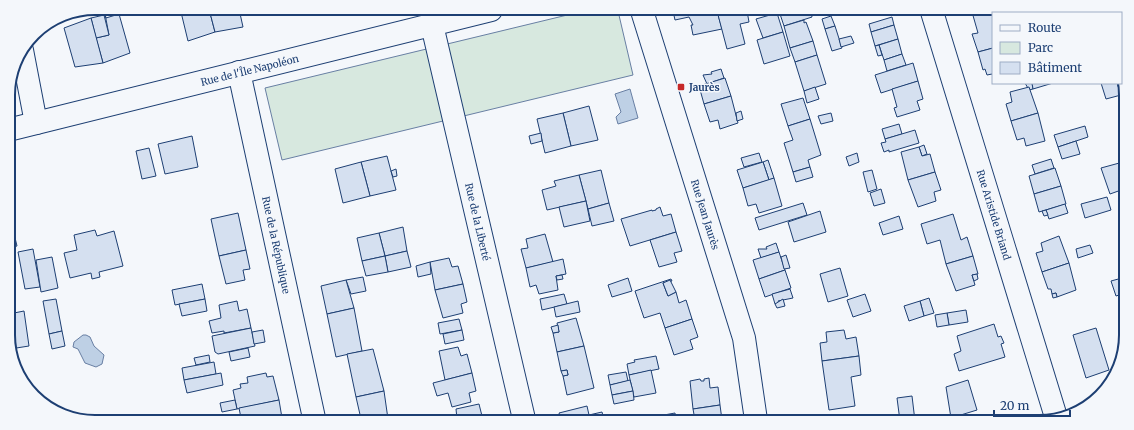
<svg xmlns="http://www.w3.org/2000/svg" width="1134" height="430" font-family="Merriweather,serif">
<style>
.green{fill:#d7e8df;stroke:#687fa3}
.water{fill:#bed0e5;stroke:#687fa3}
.building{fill:#d5e0f0;stroke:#1d3f73}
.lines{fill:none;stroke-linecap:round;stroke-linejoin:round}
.minor-casing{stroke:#1d3f73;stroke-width:24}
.primary-casing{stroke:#1d3f73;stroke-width:24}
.minor{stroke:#f4f7fb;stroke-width:22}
.primary{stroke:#f4f7fb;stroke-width:22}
.poi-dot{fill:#c62828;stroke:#f4f7fb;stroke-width:1.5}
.labels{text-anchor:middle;stroke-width:3;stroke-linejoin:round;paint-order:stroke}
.street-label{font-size:10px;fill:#1d3f73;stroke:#f4f7fb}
.poi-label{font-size:10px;font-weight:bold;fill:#1d3f73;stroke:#f4f7fb;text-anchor:start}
.rim{fill:none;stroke:#1d3f73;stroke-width:2}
</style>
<rect width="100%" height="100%" fill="#f4f7fb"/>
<path class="green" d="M588,10l30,1 15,64 -351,85 -17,-72z"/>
<g class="water">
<path d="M630,89l8,29 -20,6 -2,-7 5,-5 -6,-18z"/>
<path d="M86,335l4,2 4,9 10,9 -2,9 -6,3 -11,-4 -7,-14 -5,-2 1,-5 9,-7z"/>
</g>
<g class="building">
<path d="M180,8l29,1 6,23 -27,9z"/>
<path d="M209,9h30l4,18 -28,5z"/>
<path d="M673,11h44l5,18 -29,6 -2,-10h2l-4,-8 -14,3z"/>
<path d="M717,11h30l2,11 -9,2 5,20 -18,5z"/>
<path d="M779,11h32l1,6 -28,9z"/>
<path d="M972,12h24l-3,1v35l-15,4 -6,-18 6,-1z"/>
<path d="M777,13l6,19 -20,6 -7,-19z"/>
<path d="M105,14l1,4 13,-4 11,39 -27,10 -7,-25 13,-3z"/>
<path d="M104,15l5,20 -13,3 -5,-20z"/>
<path d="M831,16l4,10 -10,3 -3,-10z"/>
<path d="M892,17l2,8 -23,7 -2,-8z"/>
<path d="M91,18l12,45 -28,4 -11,-39z"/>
<path d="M804,20v3l2,-1 7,19 -23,7 -6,-22z"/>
<path d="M894,25l4,14 -23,7 -4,-14z"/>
<path d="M835,26l7,22 -10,3 -7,-22z"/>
<path d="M783,32l7,24 -26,8 -7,-24z"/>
<path d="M851,36l3,7 -13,4 -2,-8z"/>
<path d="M898,39l4,15 -18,6 -5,-15z"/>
<path d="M813,41l4,14 -22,7 -5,-14z"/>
<path d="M879,45l3,10 -4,1 -3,-10z"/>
<path d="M993,48v29l-1,-3 -5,1 -2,-6 -2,1 -5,-18z"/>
<path d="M902,54l4,11 -19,6 -3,-11z"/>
<path d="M817,55l9,29 -22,7 -9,-29z"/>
<path d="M913,63l5,18 -37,12 -6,-18z"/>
<path d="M721,69l3,9 -17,6 -4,-9 9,-1 -1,-2z"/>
<path d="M1121,74l4,9v12l-4,1 -4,-13h4z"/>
<path d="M725,78l6,18 -27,8 -5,-18z"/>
<path d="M918,81l5,18 -6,2 3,9 -23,7 -3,-9 3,-1 -5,-18z"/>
<path d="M1025,83h7l1,6 -4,1z"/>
<path d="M1032,83h21l-20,6z"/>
<path d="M1101,83h16l4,12 -15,4z"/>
<path d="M815,87l4,12 -12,4 -3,-12z"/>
<path d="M1029,87l9,26 -27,8 -5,-17 6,-2 -2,-10z"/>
<path d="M731,96l7,27 -18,6 -2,-9 -8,2 -6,-18z"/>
<path d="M803,98l7,21 -22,7 -7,-22z"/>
<path d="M589,106l9,34 -27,6 -8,-33z"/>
<path d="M741,111l2,8 -6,2 -1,-8z"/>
<path d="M563,113l8,33 -26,7 -8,-34z"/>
<path d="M831,113l2,8 -12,3 -3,-8z"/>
<path d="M1038,113l7,28 -19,5 -2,-8 -7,2 -6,-19z"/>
<path d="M810,119l11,36 -13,5 2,7 -17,5 -9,-29 9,-3 -5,-14z"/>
<path d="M899,124l3,10 -17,5 -3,-10z"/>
<path d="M1085,126l3,11 -30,10 -4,-12z"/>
<path d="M915,130l4,13 -30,9v-2l-5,2 -3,-9 5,-1 -1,-3z"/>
<path d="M541,133l1,8 -11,3 -2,-8z"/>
<path d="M192,136l6,31 -33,7 -7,-30z"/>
<path d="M1076,141l4,13 -18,5 -4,-12z"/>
<path d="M924,145l3,9 -5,2 -3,-9z"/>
<path d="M919,147l3,9 8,-2 5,18 -27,8 -7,-28z"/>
<path d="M149,148l7,28 -14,3 -6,-28z"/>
<path d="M759,153l3,9 -18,5 -3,-9z"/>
<path d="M857,153l2,9 -10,4 -3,-9z"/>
<path d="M387,156l9,34 -26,6 -9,-34z"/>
<path d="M1051,159l3,9 -19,6 -3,-9z"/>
<path d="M768,160l6,18 -5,2 -6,-18z"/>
<path d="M361,162l9,34 -27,7 -8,-34z"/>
<path d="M763,162l6,18 -26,8 -6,-18z"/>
<path d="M1123,162l1,27 -14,5 -9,-26z"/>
<path d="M810,167l3,10 -17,5 -3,-10z"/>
<path d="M1055,168l6,18 -27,8 -5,-18z"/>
<path d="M396,169l1,7 -4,1 -2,-6z"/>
<path d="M601,170l8,33 -21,6 -9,-34z"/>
<path d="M872,170l5,19 -9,3 -5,-20z"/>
<path d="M935,172l6,18 -7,2 2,9 -18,6 -10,-27z"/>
<path d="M579,175l7,26 -39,9 -5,-20 14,-4 -2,-5z"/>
<path d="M774,178l8,28 -23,7 -3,-9 -8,2 -5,-18z"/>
<path d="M1061,186l5,18 -27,8 -5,-18z"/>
<path d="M881,189l4,14 -11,3 -4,-13z"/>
<path d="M1107,197l4,13 -26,8 -4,-14z"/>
<path d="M586,201l4,20 -26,6 -5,-20z"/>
<path d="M609,203l5,18 -22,5 -4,-17z"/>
<path d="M803,203l4,12 -48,15 -4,-12z"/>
<path d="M1065,204l3,9 -19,6 -3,-9z"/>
<path d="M660,207l3,9 8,-2 5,18 -46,14 -9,-27 31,-9v1l4,-1v-1z"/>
<path d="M1046,210l2,5 -4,1 -2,-5z"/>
<path d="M820,211l6,21 -32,10 -6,-20z"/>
<path d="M9,213l8,33 -8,2z"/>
<path d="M238,213l8,37 -27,6 -8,-37z"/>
<path d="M953,214l8,26 6,-3 6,19 -27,8 -6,-24 -13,4 -6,-20z"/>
<path d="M899,216l4,13 -20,6 -4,-12z"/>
<path d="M403,227l4,24 -22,5 -6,-23z"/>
<path d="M95,230l2,6 17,-5 9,35 -24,6 1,5 -8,2 -1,-6 -21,5 -6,-25 13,-3 -3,-15z"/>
<path d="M676,232l6,19 -8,2 3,9 -18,5 -9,-27z"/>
<path d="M379,233l6,23 -23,5 -5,-23z"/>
<path d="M545,234l8,28 -27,6 -5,-19 7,-1 -2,-9z"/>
<path d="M1059,236l10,27 -27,9 -6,-19 7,-2 -2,-8z"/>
<path d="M776,243l3,9 -18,6 -3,-9h9l-1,-2z"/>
<path d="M1090,245l3,8 -15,5 -2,-9z"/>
<path d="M33,249l7,38 -15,2 -7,-37z"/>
<path d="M246,250l4,19 -7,1 2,10 -19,4 -7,-28z"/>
<path d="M407,251l4,16 -23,5 -3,-16z"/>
<path d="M779,252l6,18 -26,9 -6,-19z"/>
<path d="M786,255l4,13 -6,1 -3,-12z"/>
<path d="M385,256l3,16 -22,4 -4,-15z"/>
<path d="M973,256l5,18 -6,1 3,10 -19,6 -10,-27z"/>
<path d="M52,257l6,31 -17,4 -5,-32z"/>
<path d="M449,258l3,9 6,-1 5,18 -28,6 -5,-28z"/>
<path d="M563,259l3,15 -10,2 2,14 -19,4 -3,-9 -6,2 -4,-19z"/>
<path d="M430,262l1,12 -13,3 -2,-11z"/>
<path d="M1069,263l7,27 -19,7 -1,-4 -4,1 -1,-5h-3l-6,-17z"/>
<path d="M840,268l8,28 -20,6 -8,-28z"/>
<path d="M785,270l6,18 -26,9 -6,-18z"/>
<path d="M977,274l1,5 -4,2 -2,-6z"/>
<path d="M562,275l1,4 -6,1 -1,-4z"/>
<path d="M363,277l3,14 -15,3 -5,-14z"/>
<path d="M628,278l4,13 -20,6 -4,-12z"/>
<path d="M1122,278v16l-6,2 -5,-15z"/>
<path d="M671,279l1,2 -9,2 5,13 8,-4 3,11 7,-3 6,19 -27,9 -5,-15 -16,5 -9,-27z"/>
<path d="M346,280l8,28 -27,6 -6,-28z"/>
<path d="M670,280l6,12 -8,4 -5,-13z"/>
<path d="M202,284l3,15 -30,6 -3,-15z"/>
<path d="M463,284l4,18 -6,2 2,9 -20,5 -8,-28z"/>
<path d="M790,289l3,9 -15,3 1,2 -4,1 -3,-10z"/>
<path d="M1056,293l1,4 -4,1 -1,-4z"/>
<path d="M564,294l3,10 -25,6 -2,-11z"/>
<path d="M865,294l6,17 -18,6 -6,-17z"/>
<path d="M929,298l5,15 -10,3 -4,-15z"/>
<path d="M56,299l6,32 -13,3 -6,-33z"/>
<path d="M205,299l2,12 -25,5 -3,-12z"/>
<path d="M783,299l2,7 -8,2 -2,-4z"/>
<path d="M237,301l2,10 8,-2 4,19 -27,5v-2l-12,2 -3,-12 12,-3 -2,-13z"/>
<path d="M578,301l2,11 -24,5 -2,-10z"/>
<path d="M920,301l4,15 -15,5 -5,-15z"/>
<path d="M354,308l8,43 -26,6 -9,-43z"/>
<path d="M966,310l2,12 -19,3 -2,-12z"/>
<path d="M24,311l5,35 -19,3 -1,-35z"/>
<path d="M947,313l2,12 -12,2 -2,-12z"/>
<path d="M576,318l8,28 -27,6 -4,-19 6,-1 -2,-9z"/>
<path d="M459,319l3,11 -22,4 -2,-11z"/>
<path d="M692,319l6,18 -8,3 3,9 -19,6 -9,-27z"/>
<path d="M994,324l4,13 3,-1 3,7 -3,1 4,13 -46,14 -5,-17 7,-3 -4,-15z"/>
<path d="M558,325l1,7 -6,1 -2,-6z"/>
<path d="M251,328l4,18 -37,8 -3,-2 -3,-16z"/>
<path d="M1096,328l13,42 -23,8 -13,-43z"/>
<path d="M263,330l2,12 -11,2 -2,-12z"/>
<path d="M462,330l2,10 -19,4 -2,-10z"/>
<path d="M844,330l2,9 10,-2 3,19 -37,5 -2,-18 7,-1 -1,-10z"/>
<path d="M62,331l3,15 -13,3 -3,-15z"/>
<path d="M584,346l10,42 -27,7 -4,-19 5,-1 -1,-5 -6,1 -4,-19z"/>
<path d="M458,347l3,9 6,-2 5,19 -27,7 -6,-29z"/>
<path d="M248,348l2,9 -19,4 -2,-9z"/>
<path d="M373,349l11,42 -28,6 -9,-43z"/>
<path d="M209,355l1,7 -14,3 -2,-7z"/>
<path d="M656,356l3,13 -30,6 -2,-11 8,-2 -1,-2z"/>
<path d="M859,356l2,19 -10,2 4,29 -26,4 -7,-49z"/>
<path d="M214,362l2,12 -32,6 -2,-12z"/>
<path d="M567,370l1,5 -5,1 -2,-5z"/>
<path d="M651,370l5,23 -22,4 -5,-22z"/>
<path d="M626,372l2,9 -18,4 -2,-10z"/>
<path d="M221,373l2,12 -36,8 -3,-13z"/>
<path d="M266,373l1,4 6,-1 6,24 -42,9 -4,-19 8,-2 -1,-4 8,-1 -1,-6z"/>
<path d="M472,373l4,18 -7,2 2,9 -19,5 -4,-14 -11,3 -4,-13z"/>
<path d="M709,378l1,10 8,-1 2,18 -27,4 -3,-28 10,-2 1,2h3v-2z"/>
<path d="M630,380l3,11 -21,4 -2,-10z"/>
<path d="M968,380l9,30 -26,8 -5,-31z"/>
<path d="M384,391l4,28h-27l-5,-22z"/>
<path d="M633,391l1,9 -20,4 -2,-9z"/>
<path d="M40,393l2,7 -10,-6z"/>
<path d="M912,396l3,25h-15l-3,-23z"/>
<path d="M235,400l2,9 -15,3 -2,-9z"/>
<path d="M279,400l3,18h-41l-2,-10z"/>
<path d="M479,404l3,12 -25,3 -1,-10z"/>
<path d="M720,405l2,15h-27l-2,-11z"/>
<path d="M587,406l2,9 13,-3 2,8h-43l-2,-7z"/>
<path d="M675,413l1,7h-11l-1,-5z"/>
<path d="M482,416v3h-15z"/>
<path d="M985,417l1,5 -14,-1 -1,-1z"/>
</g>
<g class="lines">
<g class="minor-casing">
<g id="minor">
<path id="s1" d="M642,11l102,327 12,82"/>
<path id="s2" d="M932,12l124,405"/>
<path id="s3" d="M432,25l92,394"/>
<path d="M22,50l14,73"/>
<path id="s4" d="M239,72l75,346"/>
</g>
</g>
<g class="primary-casing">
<g id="primary">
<path id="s5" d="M8,130l483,-120"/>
</g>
</g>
<use href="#minor" class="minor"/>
<use href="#primary" class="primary"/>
</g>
<rect class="poi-dot" x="677" y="83" width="8" height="8" rx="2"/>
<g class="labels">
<g class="street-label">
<text dy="4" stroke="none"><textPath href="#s5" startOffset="249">Rue de l'Île Napoléon</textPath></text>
<text dy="4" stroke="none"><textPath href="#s1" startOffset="213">Rue Jean Jaurès</textPath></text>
<text dy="4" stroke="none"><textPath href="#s2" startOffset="212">Rue Aristide Briand</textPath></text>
<text dy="4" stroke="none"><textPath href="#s3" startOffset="202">Rue de la Liberté</textPath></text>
<text dy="4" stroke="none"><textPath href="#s4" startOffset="177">Rue de la République</textPath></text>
</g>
<g class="poi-label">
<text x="689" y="91">Jaurès</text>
</g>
</g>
<path d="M0 0H1134V430H0ZM95 15H1039A80 80 0 0 1 1119 95V335A80 80 0 0 1 1039 415H95A80 80 0 0 1 15 335V95A80 80 0 0 1 95 15Z" fill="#f4f7fb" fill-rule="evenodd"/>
<path class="rim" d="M95 15H1039A80 80 0 0 1 1119 95V335A80 80 0 0 1 1039 415H95A80 80 0 0 1 15 335V95A80 80 0 0 1 95 15Z"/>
<rect x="992" y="12" width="130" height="72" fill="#f4f7fb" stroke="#9eadc5"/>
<rect x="1000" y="25" width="20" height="6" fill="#f4f7fb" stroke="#9eadc5"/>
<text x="1028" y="32" font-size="12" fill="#1d3f73">Route</text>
<rect x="1000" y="42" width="20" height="12" fill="#d7e8df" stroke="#9eadc5"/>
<text x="1028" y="52" font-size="12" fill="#1d3f73">Parc</text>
<rect x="1000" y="62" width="20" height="12" fill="#d5e0f0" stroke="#9eadc5"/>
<text x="1028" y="72" font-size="12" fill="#1d3f73">Bâtiment</text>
<path d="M994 410v6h76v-6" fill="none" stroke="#1d3f73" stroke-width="2"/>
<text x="1000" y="410" font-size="12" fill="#1d3f73" stroke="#f4f7fb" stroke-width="3" paint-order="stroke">20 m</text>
</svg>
